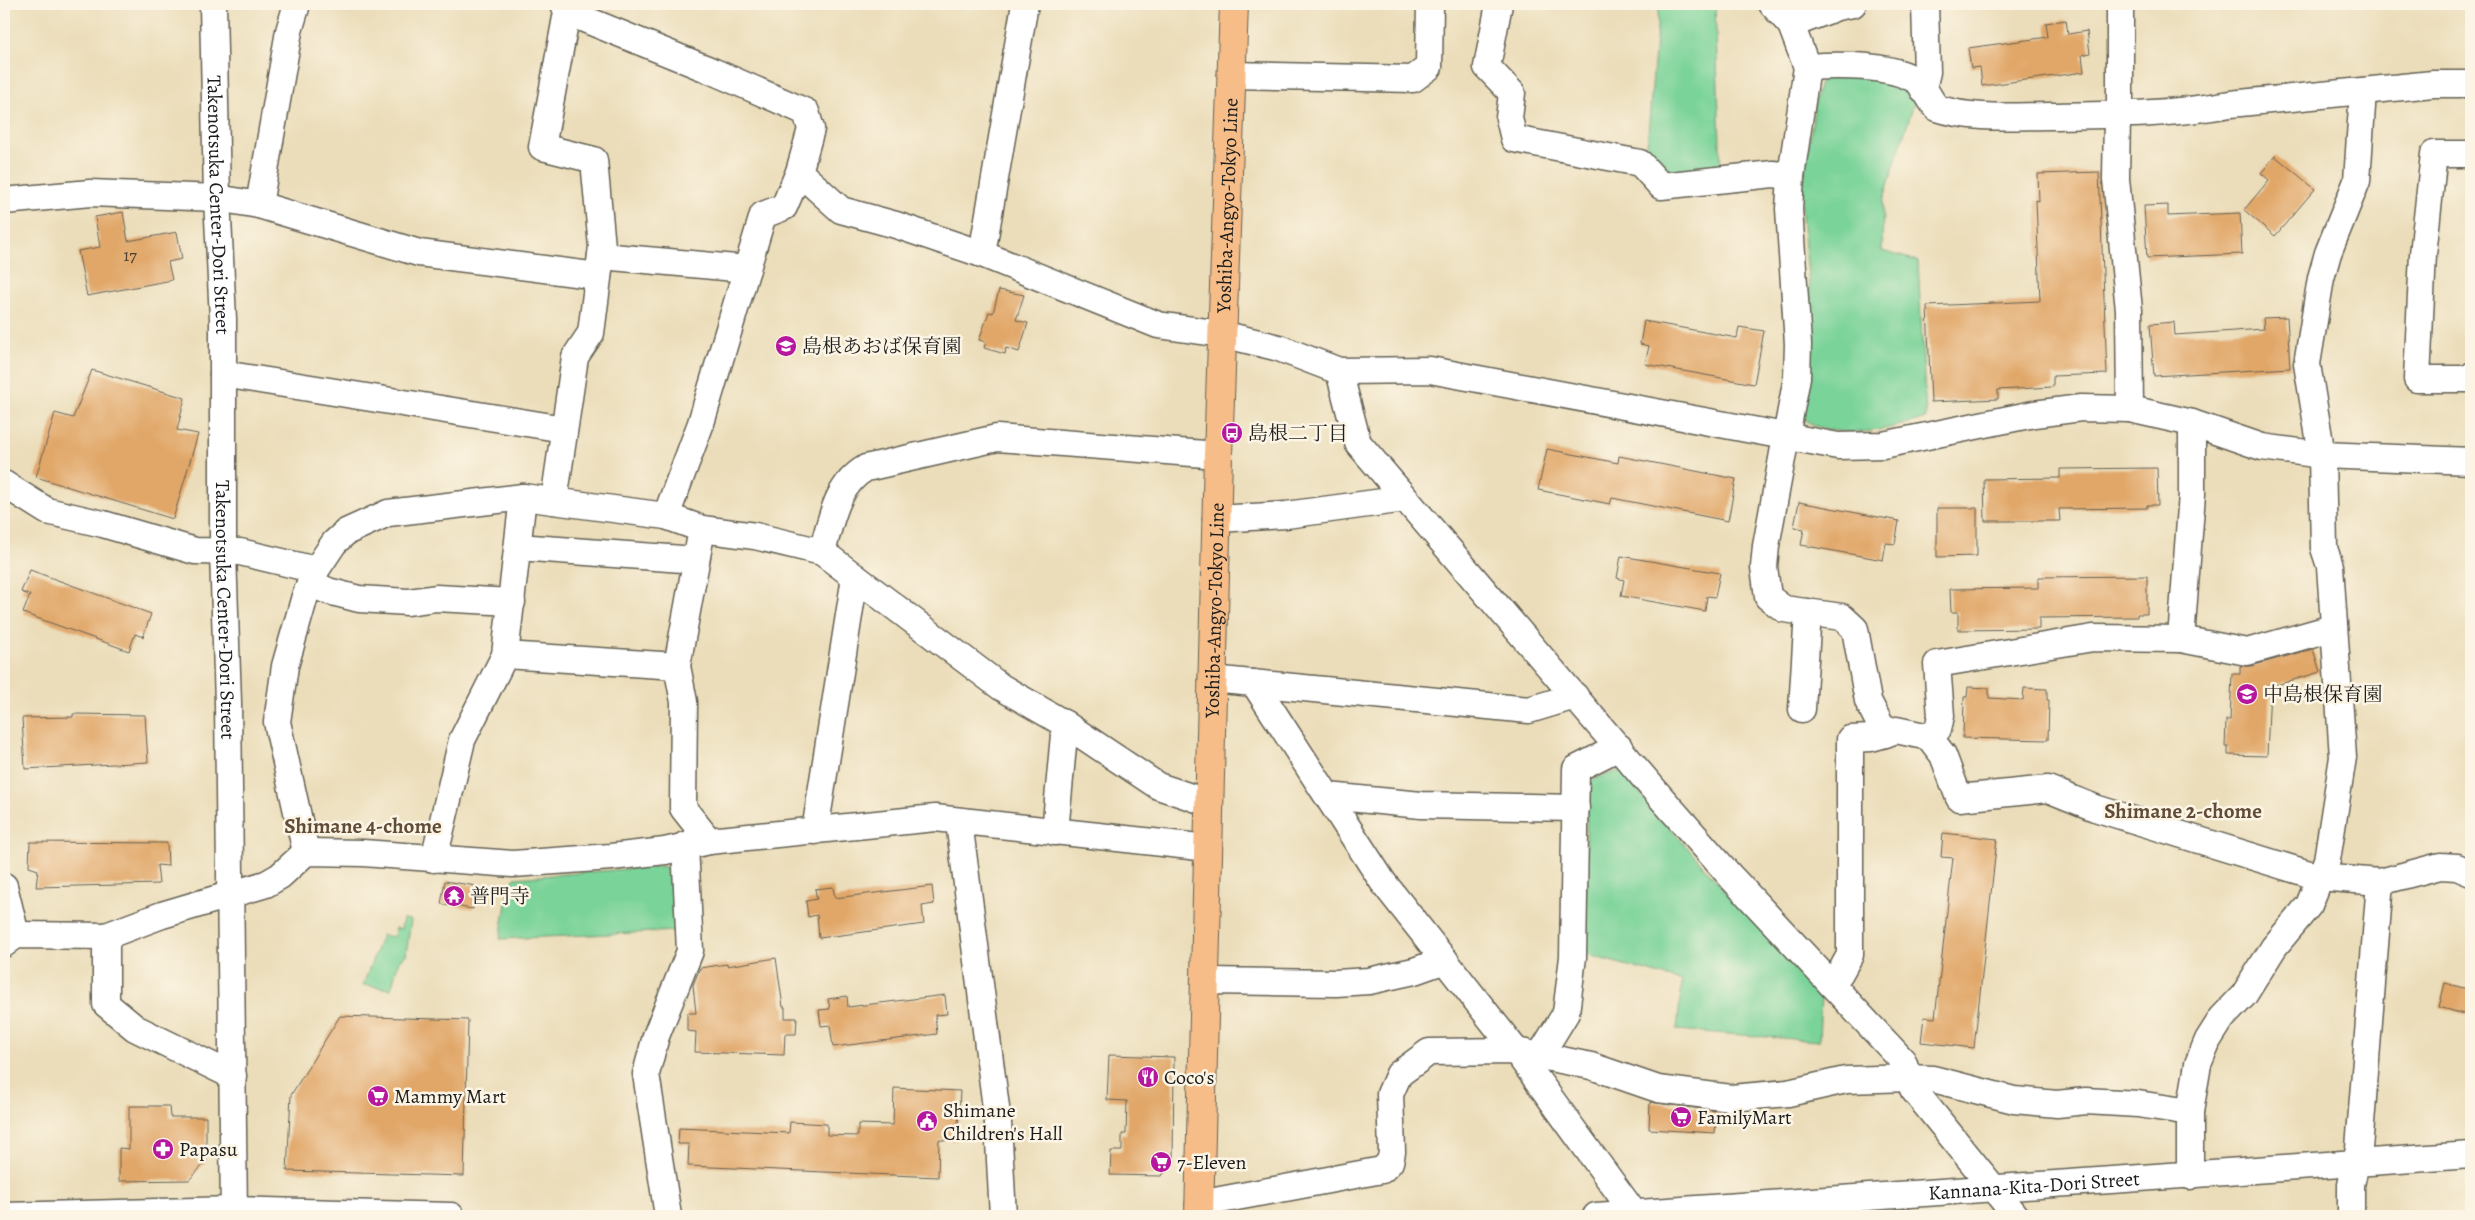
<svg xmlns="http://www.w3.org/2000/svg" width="2475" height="1220" font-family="Alegreya,'Noto Serif JP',serif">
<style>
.green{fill:#7ad399;stroke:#4b785a}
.building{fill:#e1a769}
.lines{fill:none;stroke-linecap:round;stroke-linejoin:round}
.minor-casing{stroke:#646053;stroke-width:29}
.major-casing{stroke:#646053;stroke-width:30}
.minor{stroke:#fff;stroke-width:26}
.major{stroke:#f7bd88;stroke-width:28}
.labels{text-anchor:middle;stroke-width:5;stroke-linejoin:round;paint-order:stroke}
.number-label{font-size:18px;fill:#4d3f2f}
.street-label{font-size:20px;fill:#1c1c1c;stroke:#fcf5e5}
.poi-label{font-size:20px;fill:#1c1c1c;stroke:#fcf5e5;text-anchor:start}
.neighbourhood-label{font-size:21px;font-weight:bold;fill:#614d37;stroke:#fcf5e5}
</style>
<rect width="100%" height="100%" fill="#fcf5e5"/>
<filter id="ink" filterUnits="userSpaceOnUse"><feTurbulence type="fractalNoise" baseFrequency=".02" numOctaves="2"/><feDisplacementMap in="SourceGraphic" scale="10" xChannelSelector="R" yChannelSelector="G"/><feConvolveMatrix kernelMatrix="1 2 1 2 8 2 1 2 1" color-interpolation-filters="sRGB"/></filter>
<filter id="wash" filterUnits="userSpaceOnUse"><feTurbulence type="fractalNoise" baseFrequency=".0096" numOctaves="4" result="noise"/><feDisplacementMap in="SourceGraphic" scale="20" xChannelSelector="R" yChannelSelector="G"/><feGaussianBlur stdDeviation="1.12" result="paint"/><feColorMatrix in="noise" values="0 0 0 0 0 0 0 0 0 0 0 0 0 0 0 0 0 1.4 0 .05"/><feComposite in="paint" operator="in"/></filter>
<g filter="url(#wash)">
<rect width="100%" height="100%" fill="#ebddb9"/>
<g class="green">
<path d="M1659,4h56l6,168 -54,7 -21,-22z"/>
<path d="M1827,77c29,1 73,-5 88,23l-32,101 -1,50 36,10 8,157c-33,10 -62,18 -96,12 -12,-3 -20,-4 -27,-14l8,-39 -2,-93 -7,-66v-27l14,-94 4,-14z"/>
<path d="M1620,770l113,130 23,16 65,78 -2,47 -142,-11 5,-49 -97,-27 2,-172z"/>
<path d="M663,866l9,7 6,58 -178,8 9,-53 6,-8z"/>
<path d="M403,919l8,1 -5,35 -7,5 -8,29 -28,-4 19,-50 12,2 1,-9 6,1z"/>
</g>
<g id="blocks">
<g class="building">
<path d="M2066,20l2,14 19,-3 3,22 -8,2 2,17 -102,14 -2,-19 -9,1 -3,-20 80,-11 -2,-14z"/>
<path d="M2275,156l40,33 -40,47 -31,-26 25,-30 -8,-7z"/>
<path d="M2099,172l8,202 -54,2v11l-55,3v9l-67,3 -4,-96 113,-5 -4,-101 3,1 -1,-27z"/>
<path d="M2168,205v11l72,-3 2,41 -95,4 -3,-52z"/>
<path d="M123,212l5,29 49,-9 5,27 -14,3 4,18 -85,16 -9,-45 22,-4 -5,-30z"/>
<path d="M999,290l25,5 -8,25 12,3 -9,29 -13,-4 -1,6 -21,-6 2,-6 -7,-2 10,-28 4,1z"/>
<path d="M2287,317l3,51 -136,8 -4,-52 24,-2 1,13 89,-6 -1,-11z"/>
<path d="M1644,321l93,17 2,-11 25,4 -10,53 -109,-20 4,-18 -9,-2z"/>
<path d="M92,370l93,28 -8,32 21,4 -25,85 -137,-42 19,-64 18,5z"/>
<path d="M1547,449l71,14 1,-7 117,23 -8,42 -116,-23 -2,6 -72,-14z"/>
<path d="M2157,468l1,37h-11v3l-88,1 1,12h-75l-1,-42 76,-1v-9z"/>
<path d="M1799,502l100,19 -4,23 -9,-1 -3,17 -82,-15 3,-16 -10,-2z"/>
<path d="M1937,508h40v48l-40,1z"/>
<path d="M1621,556l99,17 -5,24 -8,-1 -2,15 -84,-15 3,-16 -7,-2z"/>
<path d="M30,570l121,44 -8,23 -8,-3 -6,17 -106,-38 7,-18 -9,-3z"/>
<path d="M2147,576v38h-10v3l-98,1v11l-81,1v-18h-7l-1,-23 88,-1v-11z"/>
<path d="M2313,649l7,23 -50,15 -3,69 -39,-1v-8h-3l1,-27h4l2,-46h8v-8h11z"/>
<path d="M1968,687l21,1v10l34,2 1,-12 23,1v11h2l-1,40 -85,-2 1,-41h3z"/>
<path d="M73,714l72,1 3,47 -123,7 -3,-51 51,-1z"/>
<path d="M1943,833l54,6 -23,209 -53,-6 3,-25 11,1 18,-160 -12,-1z"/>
<path d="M30,842l137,1 1,23 -11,-1 2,19 -123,3 2,-17 -9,-3z"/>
<path d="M445,881l31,5 -3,23 -32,-5z"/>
<path d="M932,886l2,18 -12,2 2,18 -105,14 -2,-23 -9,2 -2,-16 11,-2 -2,-10 18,-2 2,11z"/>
<path d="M776,958l7,49h2v11h12l-1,16h-11l-1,21 -89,-3 1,-20 -9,-1v-18h9l-3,-28 7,-17 27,-4v2z"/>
<path d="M2445,983l26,7v26l-32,-9z"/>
<path d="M945,995l2,19 -12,1 2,19 -104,13 -3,-22 -9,1 -2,-16 11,-1 -2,-10 19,-3 1,11z"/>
<path d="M340,1016l128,4 -4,156 -177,-5 4,-76z"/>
<path d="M1109,1055l65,2 -1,108 -12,11 -51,-1 1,-24h11v-17h4l1,-33 -20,-1z"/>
<path d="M894,1088l66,3 -3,50 -18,-1 -1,37 -250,-11 1,-22h-11l1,-16 110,5 1,-11 37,2v11l31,1v-12l35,1z"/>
<path d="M1650,1102l67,9 -2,22 -66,-4z"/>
<path d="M129,1106h40l1,11h36v45l-17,18 -70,1v-33l10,1z"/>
</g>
</g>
</g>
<g filter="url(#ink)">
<use href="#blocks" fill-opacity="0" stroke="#646053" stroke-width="1"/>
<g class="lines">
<g class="minor-casing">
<g id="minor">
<path id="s1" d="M213,4l4,194 6,121v234l5,150 6,513"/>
<path d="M1499,4l-12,63 25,26 -3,25 5,21 126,24 21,23 112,-12 18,2"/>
<path d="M1772,4l19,21 16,42 -16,109 -2,33 9,135 -1,33 -31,169 -2,21 4,30 16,12 58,8 13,12 13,72 17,33 11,-4 33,7 14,18 16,43 89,-9 47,19 224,69 61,5 60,-16 17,1 14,6"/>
<path d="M2120,4v111"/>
<path d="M567,12l145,59 94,41 5,17 -12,43 -15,35 -21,8 -62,208 -35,93"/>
<path d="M1791,25l46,-18 16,-3"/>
<path d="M1807,67c30,-2 84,-3 110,14 8,5 12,19 20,27 36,12 77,8 114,8 60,-1 120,-1 179,-12l203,-20h38"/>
<path d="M1231,75l182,4 16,-12 1,-63"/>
<path d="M1923,89l4,-17 -2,-68"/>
<path d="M2117,115l-1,64 13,131 1,99"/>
<path d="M2471,154h-37l-11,100 -6,125h52l2,-3"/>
<path d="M799,172l42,38 55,15 86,29 176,71 64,9 57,14 60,23 91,-1 408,76 45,-1 151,-31 47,-6 49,1 62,14 70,24 60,8 149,6"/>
<path d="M4,201l86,-8 127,5 42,7 160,48 179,23"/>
<path d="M259,205l30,-174 8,-27"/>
<path d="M982,254l43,-250"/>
<path d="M601,256l146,13"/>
<path d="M1339,371l19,72 299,350 75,85 171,183 10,28 103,127"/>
<path d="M223,374l341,55"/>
<path d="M4,484l43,27 56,13 92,27 45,1 76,18 18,-27 12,-11 42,-19 135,-16 143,19 36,13 53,7 67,16 179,135 64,37 93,62 51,17"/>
<path d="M554,501l21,-144 16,-24 11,-86 -8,-87 -52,-13 25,-135 -3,-8"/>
<path d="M1216,519l70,-4 119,-16"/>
<path d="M702,529l-25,137 7,36 -1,106 26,33"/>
<path d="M518,547l178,13"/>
<path d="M822,552c9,-31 14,-67 44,-84l131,-30 221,17"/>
<path d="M310,583l18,8 31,8 49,3 28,-4 76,4"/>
<path d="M2181,639l11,-145v-71"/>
<path d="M505,655l172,11"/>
<path d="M1212,679l317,31 46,-14"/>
<path d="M1254,683l129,199 133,169 120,165"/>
<path d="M1802,709l6,-97"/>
<path d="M1929,737l9,-8 3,-13 -4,-52 156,-26 88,1 66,13 78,-22h9"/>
<path d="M1328,796l93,9 155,3"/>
<path d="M959,822l39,301 5,93"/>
<path d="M815,831l40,-254"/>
<path d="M1055,832l10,-108"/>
<path d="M306,852l-29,-130 8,-56 20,-70 11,-26"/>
<path d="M434,859l28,-119 43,-85 18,-158"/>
<path d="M4,886l12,49"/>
<path d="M106,936v68l29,24 98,48"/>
<path d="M4,944l12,-9 90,1 56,-21 104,-31 14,-8 26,-24 57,1 150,11 98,-7 54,-6 44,-10 226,-23 273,30"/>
<path d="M1205,981l131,2 33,-2 45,-10 31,-11"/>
<path d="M1831,984l9,-11 10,-18v-216l21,-1 14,-4"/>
<path d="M1531,1070l35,-57 7,-56 3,-188 43,-22"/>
<path d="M2190,1176v-64l8,-48 10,-24 14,-22 22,-23 30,-48 35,-42 18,-45 16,-103 -13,-191 -6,-18 -2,-93 -15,-91 14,-86 7,-25 29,-72 6,-90"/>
<path d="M1199,1204l183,-34 8,-8 2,-10 -2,-58 9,-20 30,-22 87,-1 75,15 67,23 73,9 57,-5 58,-13 64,-2 23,1 81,21 43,4 29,-3 52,3 52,8"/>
<path d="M4,1216l230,-6 217,6"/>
<path d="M668,1216l-22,-142 10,-38 34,-85 -5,-106"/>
<path id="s2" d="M1596,1216l875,-61"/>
<path d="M2351,1216v-31l8,-37 21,-266"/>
</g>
</g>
<g class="major-casing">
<g id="major">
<path id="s3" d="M1199,1216l19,-761 16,-451"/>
</g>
</g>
<use href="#minor" class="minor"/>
<use href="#major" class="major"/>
</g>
</g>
<defs>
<g id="school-disc" transform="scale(1.125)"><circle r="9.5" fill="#b5179e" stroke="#fcf5e5"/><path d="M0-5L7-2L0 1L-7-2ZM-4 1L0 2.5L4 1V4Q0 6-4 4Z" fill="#fff"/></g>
<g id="bus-disc" transform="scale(1.125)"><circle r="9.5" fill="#b5179e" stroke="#fcf5e5"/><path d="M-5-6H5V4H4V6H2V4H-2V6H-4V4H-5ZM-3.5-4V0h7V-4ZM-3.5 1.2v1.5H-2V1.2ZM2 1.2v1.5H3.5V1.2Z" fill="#fff"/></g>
<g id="temple-disc" transform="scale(1.125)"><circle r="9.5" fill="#b5179e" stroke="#fcf5e5"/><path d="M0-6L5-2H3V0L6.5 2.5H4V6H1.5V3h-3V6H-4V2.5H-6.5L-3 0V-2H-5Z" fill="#fff"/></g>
<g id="restaurant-disc" transform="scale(1.125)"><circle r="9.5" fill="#b5179e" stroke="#fcf5e5"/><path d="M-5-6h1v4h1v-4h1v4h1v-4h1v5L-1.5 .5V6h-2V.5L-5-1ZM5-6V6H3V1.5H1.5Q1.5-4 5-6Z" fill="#fff"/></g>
<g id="supermarket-disc" transform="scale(1.125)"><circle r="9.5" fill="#b5179e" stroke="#fcf5e5"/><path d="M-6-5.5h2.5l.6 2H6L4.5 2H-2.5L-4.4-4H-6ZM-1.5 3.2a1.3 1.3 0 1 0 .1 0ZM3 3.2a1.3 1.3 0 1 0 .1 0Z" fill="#fff"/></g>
<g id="civic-disc" transform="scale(1.125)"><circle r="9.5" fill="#b5179e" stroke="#fcf5e5"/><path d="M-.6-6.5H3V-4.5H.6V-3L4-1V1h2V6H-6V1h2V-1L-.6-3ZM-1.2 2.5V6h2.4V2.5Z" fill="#fff"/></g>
<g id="pharmacy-disc" transform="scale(1.125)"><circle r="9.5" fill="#b5179e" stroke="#fcf5e5"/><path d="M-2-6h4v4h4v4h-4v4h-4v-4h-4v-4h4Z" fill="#fff"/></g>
</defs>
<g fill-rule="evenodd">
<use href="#school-disc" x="786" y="346"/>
<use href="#bus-disc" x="1232" y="433"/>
<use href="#school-disc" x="2247" y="694"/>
<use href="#temple-disc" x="454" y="896"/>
<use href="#restaurant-disc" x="1148" y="1077"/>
<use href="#supermarket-disc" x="378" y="1096"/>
<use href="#supermarket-disc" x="1681" y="1117"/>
<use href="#civic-disc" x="927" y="1121"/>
<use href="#pharmacy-disc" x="163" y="1149"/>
<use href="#supermarket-disc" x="1161" y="1162"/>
</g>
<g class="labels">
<g class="number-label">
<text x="130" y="261">17</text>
</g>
<g class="street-label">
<text dy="7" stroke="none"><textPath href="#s1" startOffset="201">Takenotsuka Center-Dori Street</textPath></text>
<text dy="7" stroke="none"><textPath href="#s3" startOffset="1011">Yoshiba-Angyo-Tokyo Line</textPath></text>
<text dy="7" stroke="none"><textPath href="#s1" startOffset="606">Takenotsuka Center-Dori Street</textPath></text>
<text dy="7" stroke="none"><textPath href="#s3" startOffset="606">Yoshiba-Angyo-Tokyo Line</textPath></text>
<text dy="7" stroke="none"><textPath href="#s2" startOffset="439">Kannana-Kita-Dori Street</textPath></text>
</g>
<g class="poi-label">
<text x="802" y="353">島根あおば保育園</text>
<text x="1248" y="440">島根二丁目</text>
<text x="2263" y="701">中島根保育園</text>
<text x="470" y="903">普門寺</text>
<text x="1164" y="1084">Coco's</text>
<text x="394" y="1103">Mammy Mart</text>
<text x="943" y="1117">Shimane<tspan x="943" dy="23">Children's Hall</tspan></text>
<text x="1697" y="1124">FamilyMart</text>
<text x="179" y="1156">Papasu</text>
<text x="1177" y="1169">7-Eleven</text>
</g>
<g class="neighbourhood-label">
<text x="2183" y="818">Shimane 2-chome</text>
<text x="363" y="833">Shimane 4-chome</text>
</g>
</g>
<rect width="2475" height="1220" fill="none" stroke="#fcf5e5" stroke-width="20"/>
</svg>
